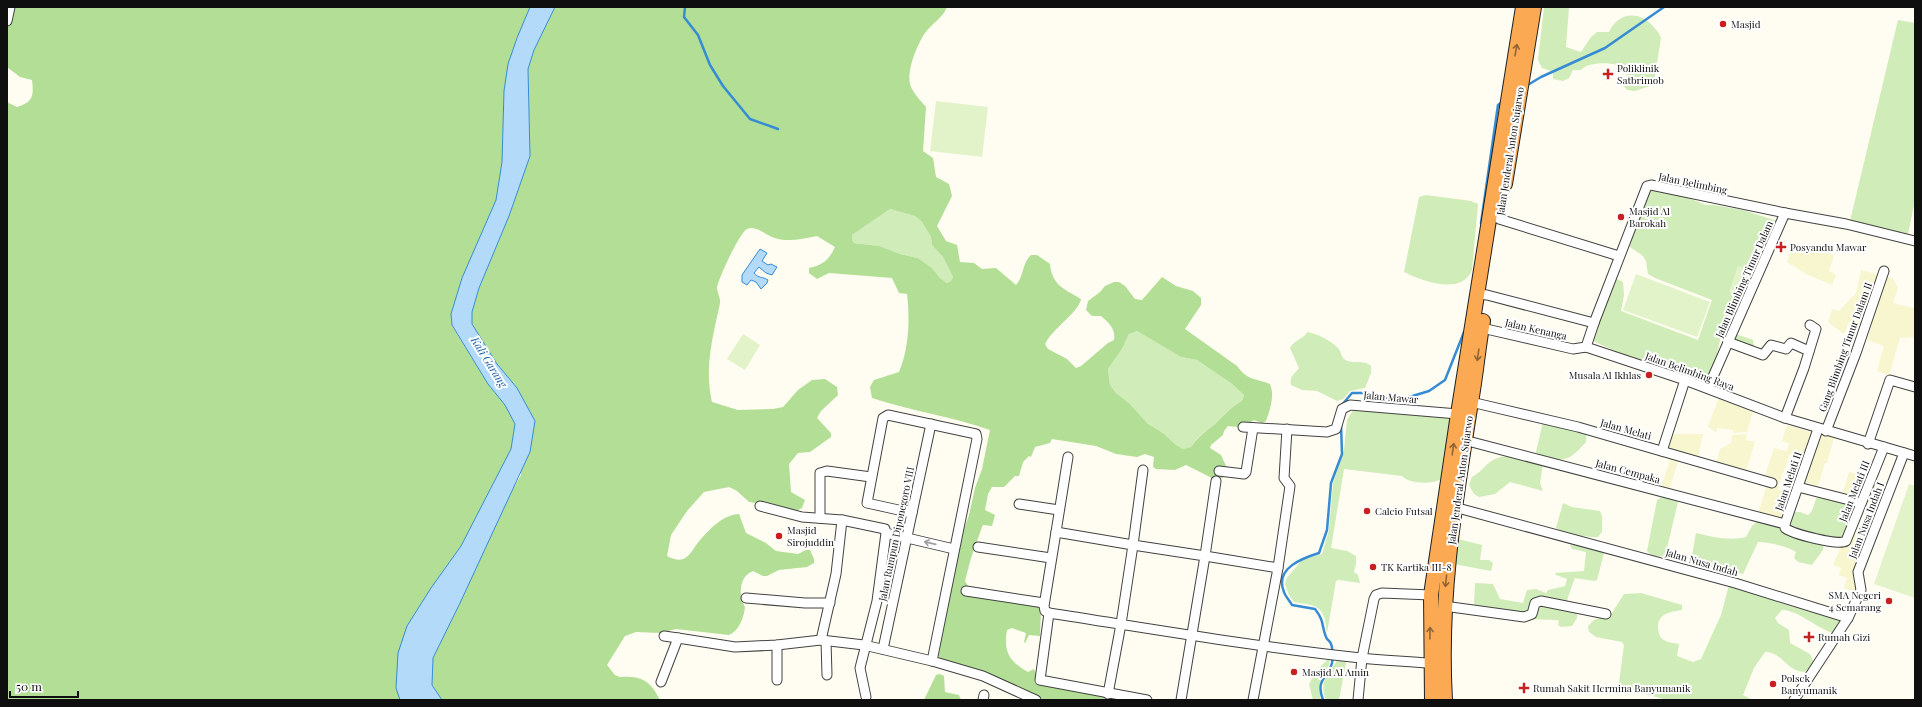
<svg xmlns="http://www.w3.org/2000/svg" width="1922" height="707" font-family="'Playfair Display',serif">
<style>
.farmland{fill:#f7f6cf}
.green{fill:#d0ecb8}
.forest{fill:#b2de96;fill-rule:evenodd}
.pitch{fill:#e2f3ca}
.water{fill:#b3dbf9;stroke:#368cd4}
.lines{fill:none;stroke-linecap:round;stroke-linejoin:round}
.stream{stroke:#368cd4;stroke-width:2.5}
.minor-casing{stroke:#424242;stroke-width:11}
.highway-casing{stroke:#202020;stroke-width:16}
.minor{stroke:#fff;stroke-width:9}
.highway{stroke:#fbaa53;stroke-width:14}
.oneway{stroke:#916434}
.oneway2{stroke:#9f9f9f}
.poi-dot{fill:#c7211f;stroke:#fff;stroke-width:1.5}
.labels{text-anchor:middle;stroke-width:4;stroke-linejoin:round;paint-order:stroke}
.poi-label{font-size:10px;fill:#0f0f0f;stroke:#fff;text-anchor:start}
.street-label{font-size:10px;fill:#0f0f0f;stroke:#fff}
.water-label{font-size:11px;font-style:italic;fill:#115da8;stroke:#fff}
</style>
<rect width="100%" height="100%" fill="#fffdf1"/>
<g class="farmland">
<path d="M1793,243l41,12 -5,16 7,4 -4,10 -26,-11 -19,-12z"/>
<path d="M1861,270l31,8 6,9 -5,16 20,5 2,-5v34l-15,1 -11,37 -12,-4 7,-25 -17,-6 5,-15 -7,-3 -1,5 -15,-5 -5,12 -16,-12 4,-13 7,2 17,-18z"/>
<path d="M1720,394l35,11 -8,27 -14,1v-3l-16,-2v5l-9,-6z"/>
<path d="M1787,425l27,8 -7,25 -17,-4 -11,30 -1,6 14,4 -8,28 -26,-7 10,-35 -4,-1 10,-31 13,3 2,-8 -7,-2z"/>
<path d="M1669,434h34l-5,24 -17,-5 -12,37 -8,-3 12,-35 -9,-3z"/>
<path d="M1747,434l-1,6 9,2 -9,30 -30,-8 4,-15 11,-6 1,-8z"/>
<path d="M1821,434h14l-8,29h-2l-7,23 -14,-4z"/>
<path d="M1849,472l20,5 -9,21 -17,-6z"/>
<path d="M1872,483l15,6 -7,18 -15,-5z"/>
<path d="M1854,524l17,8 -14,61 -13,-5 3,-10 -8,-3 2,-7 -8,-3 8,-18 7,-4z"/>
</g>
<g class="green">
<path d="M1544,7h25l-3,40 15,5 10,-15 6,-5h12c9,-19 28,-22 43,-7 3,4 7,7 9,13l-6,38 -5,10 -15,5 -8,-1 -3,-4 4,-16c-9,-8 -38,-10 -47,0h-8l-4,8 -6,3 -10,-2v-7l-11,-4 -4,-8z"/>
<path d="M1898,20l17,3v177l-7,34 -58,-13z"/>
<path d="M1649,187l34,9 23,9h8l29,5 34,11 -41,113 17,6 1,6 -3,5 -30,-16 -7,34 -11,11 -81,-26 -27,-12 -2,-4 21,-56 3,-3 6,3 1,13 -3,16 77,29 14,-40 -57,-22 -7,-4 -2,-13 -3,-5 -13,-9 1,-9 10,-21z"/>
<path d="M1426,195l45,6 7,3 -6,66c-10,26 -50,11 -68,2l15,-75z"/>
<path d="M890,209l25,7 7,6 9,15 1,8 11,12 10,20 -2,4 -4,2 -7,-5 -8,-10 -14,-10 -18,-4 -21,-8 -25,-3 -2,-4v-4z"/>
<path d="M1137,331l44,26 16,3 35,24 12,11 -2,6c-11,6 -17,13 -26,22 -9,8 -19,13 -25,24l-8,2 -7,-4 -13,-12 -15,-9 -18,-20 -14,-11 -6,-8 -2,-16 14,-20 7,-15z"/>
<path d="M1307,332c11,2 23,8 31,16 3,3 3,8 6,11 7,6 20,0 27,7v7l-6,15 -15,3 -7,8 -6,2 -20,-10 -15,-1 -11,-5c-2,-9 4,-11 8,-17l-9,-20c5,-9 14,-9 17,-16z"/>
<path d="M1355,407l93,10 3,2 -4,47 -7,14c-9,4 -31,4 -38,-4l-58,-7 -13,79 16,3 9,5v8l-2,8 4,3 2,8 -21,-3 -3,1 -9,52c-1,-4 -1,-8 -2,-13 -4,-17 -17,-15 -31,-18l-5,-7 -4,-11 1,-5 16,-19 20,-6 7,-24 4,-47 11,-33 3,-30z"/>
<path d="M1543,422l43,10v10c-18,20 -22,20 -47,15l-3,-5z"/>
<path d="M1508,456l35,8 -3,19 3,8 -33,-9 -15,12 -16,3 -5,-3 -5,-9 3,-8c16,-9 14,-19 36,-21z"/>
<path d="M1818,496l30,5 8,6 -8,29 -24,7 -1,7 -11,15 -14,-3 -4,-4 2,-6c-9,-6 -28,-10 -38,-10l-15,32 -41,-8 -11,-5 5,-28c16,4 34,8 50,4l6,-11 7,-6 28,8 7,-16h6l8,3c7,-5 5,-13 10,-19z"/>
<path d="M1662,497l14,2 2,3 -13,54c-8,1 -13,1 -18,-5l10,-51z"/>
<path d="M1563,503l9,4 28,4 2,5v16l-4,5c-14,0 -30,-2 -42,-9z"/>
<path d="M1458,539l24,6 -2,15h9l4,3 -2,8 -37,-7z"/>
<path d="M1575,544l37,9h-8l-7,27 -3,1 -19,-3c-2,5 -8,21 -8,25l10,11v4l-5,8 -11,1 -3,-2 1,-4 -2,-1 -34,-1 -49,-13 1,-23 18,1 7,15 23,4 4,-13 9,-1 10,4 2,-3 17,-4 2,-7 -11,-4 -1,-2 29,-2 2,-19 -14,-3 -2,-4z"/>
<path d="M1729,585l99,30 14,6 -9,12c-17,-5 -35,-23 -51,-23l-7,8 3,5 11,7 1,13 20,11 4,9 -9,9c-19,0 -22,-20 -40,-20l-11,16 -11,27 10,5h-86l-47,-13 -1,-4 5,-38 -2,-3 -26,-5 -7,-5 -1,-6 6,-6 18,-7 12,-19 17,-1 41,12v5c-13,2 -25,4 -24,19 1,5 2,9 6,11 4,3 11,3 15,4l-2,12 16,6 8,-3 20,-44z"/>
<path d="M1328,659l2,1c-3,18 -15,15 -9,40h-8l-4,-16 8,-14z"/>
<path d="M1338,659l7,1 1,3 -7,37h-13c-7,-20 2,-25 12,-41z"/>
</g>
<g class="forest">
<path d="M7,7h523l-13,31 -13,53 -2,71 -6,38 -34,78 -11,36 1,12 36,58 17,21 10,19 -4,25 -50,97 -30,42 -24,38 -11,62 4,12h-393v-598l10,5c16,-5 17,-11 15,-27l-12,-3 -13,-10z"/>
<path d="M555,7h392c-5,12 -15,16 -22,26 -8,12 -20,40 -14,54 3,7 10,14 15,20l-3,44 10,7 3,19 13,7 3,12 -15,30 9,15 11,4 3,17 14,1 8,6 14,-1 20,17c8,-9 6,-22 15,-30h6l13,9c2,22 15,25 31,35 -3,14 -28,29 -36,45l3,5 19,10 9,9 5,-2 27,-23 6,-3c2,-11 -5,-17 -13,-24h-9l-6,-6 2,-9 12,-9 5,-6 9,-4h5l6,4 10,13 7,1 20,-23 14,9 17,5 8,7v7l-16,24 52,37c11,15 18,12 33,18 5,12 0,25 -4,37l-4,2 -8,-3c-9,6 -15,8 -26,6l-4,5 -1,4 -12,10 -1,3 11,7 6,13 -4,10 -9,1 -28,-14 -11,5 -19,-1 -3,-2 1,-10 -9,-3 -8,3 -21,-3 -20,-8 -44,-7 -2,4 -15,4 -4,10 -2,-1 -6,6 -4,14h-4l-11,11h-12l-4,7 -3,16 10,5 -3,11 -9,-1 -1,2 -11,31 -6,23 5,8 69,17 2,4 -1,26 -11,-1 -4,8 -1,-1 2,-9 -14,-5 -5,2c-4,22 3,32 21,42l6,-3 3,8 94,23h-86l-46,-22 -57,-17 -4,-6 24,-120 7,-20 6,-27 7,-19 8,-39c-39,-14 -79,-19 -118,-32l-2,-11 4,-7 25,-8c10,-23 11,-53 8,-78l-8,-1 -7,-15 -63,-5 -12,6 -8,-6v-5c14,-3 20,-8 26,-21l-18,-11c-16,3 -30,7 -45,1 -8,-3 -16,-12 -25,-8 -7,3 -29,50 -30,59 0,5 4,10 3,15 -7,33 -16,65 -8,99l26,8 35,-1 10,-2 15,-17 14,-10 13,-1 12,8 1,8 -17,16 -4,7 14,15v4l-21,15 -12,1 -9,11 2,28 14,8 -3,8 -4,2 -25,-1 -17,-6 -7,-1 -12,-11 -8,-4 -25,5 -17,19 -16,24 -4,21c21,11 23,-5 34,-17 11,-12 22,-24 38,-25l7,19 20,10 10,8 22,3 8,-4h4l4,9v4l-7,4 -28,3 -12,6h-4l-10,-5c-14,5 -15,25 -8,36 -1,10 -6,24 -16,28l-53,-6 -16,4 -24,-1 -11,4 -18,29 8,10 5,2c21,-1 30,3 40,23h-218l-10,-15 1,-27 27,-55 49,-107 12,-21 -4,-87 -20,-24 -25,-40v-12l7,-24 30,-72 21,-60 -2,-87 6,-19zM890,209l25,7 7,6 9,15 1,8 11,12 10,20 -2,4 -4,2 -7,-5 -8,-10 -14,-10 -18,-4 -21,-8 -25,-3 -2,-4v-4zM1137,331l44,26 16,3 35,24 12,11 -2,6c-11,6 -17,13 -26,22 -9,8 -18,13 -25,24l-8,2 -7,-4 -13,-12 -15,-9 -18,-20 -14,-11 -6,-8 -2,-16 14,-20 7,-15z"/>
<path d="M940,674l4,2 1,16 14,3 2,5h-37l12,-25z"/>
</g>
<g class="pitch">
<path d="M936,101l52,6 -6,50 -52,-6z"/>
<path d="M1738,266l15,5 -9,26 -15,-5z"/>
<path d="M1636,274l74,28 -13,35 -74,-27z"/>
<path d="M743,334l17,11 -15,25 -18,-11z"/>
<path d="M1909,484l6,2v112l-41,-14z"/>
</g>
<g class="water">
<path d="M530,7h25l-21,43 -6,19 2,87 -21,60 -30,72 -7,24v12l25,40 20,24 18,33 -5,31 -70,151 -27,55 -1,27 10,15h-42l-4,-12 2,-35 9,-27 24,-38 30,-42 50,-97 4,-25 -10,-19 -17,-21 -36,-59 -1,-11 11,-36 34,-78 6,-38 2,-71 4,-27 9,-26z"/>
<path d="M760,249l7,4 -5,8 6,4 3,-1 6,3 -5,8 -6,-2 -7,-6 -5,6c5,6 8,3 14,7l-1,3 -6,6 -5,-7 -5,-2 -4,5 -5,-3v-7z"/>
</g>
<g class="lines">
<g class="stream">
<path d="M685,7l-1,10 14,18 12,30 13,21 27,33 28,10"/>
<path d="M1526,86l15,-9 64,-29 59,-41"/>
<path d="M1481,223l17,-118 4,-3"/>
<path d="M1341,406l11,-13h16l28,8 33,-10 16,-11 19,-48"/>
<path d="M1323,700c-8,-21 5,-22 9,-37 1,-5 1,-17 -2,-21 -2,-3 -3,-2 -4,-5 -5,-12 -1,-15 -11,-28l-23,-4c-2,-4 -7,-9 -8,-13 -10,-24 19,-34 35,-39l8,-23 4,-47 11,-29 -1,-30"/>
</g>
<g class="minor-casing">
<g id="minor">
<path d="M7,21l3,-14"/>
<path d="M1499,219l120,37"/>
<path d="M1478,294l9,1 107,28 -8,24 99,33 100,38 130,38"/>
<path d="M1594,323l53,-137 4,-1 134,28"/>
<path d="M1482,328l91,21 13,-2"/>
<path d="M1728,342l35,13 8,-10 15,4 5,-6 18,8"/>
<path d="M1708,388l77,-175 61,11 69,17"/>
<path d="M1471,402l107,25 194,56"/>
<path d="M1785,418l19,-50 12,-39 -6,-4"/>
<path d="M1243,427l84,5 9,-3 6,-20 8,-4 108,9"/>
<path d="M1818,429l-33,95v4c8,6 53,18 61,13l38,-94"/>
<path d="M1826,431l30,-78 28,-82"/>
<path d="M1464,440l321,84"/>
<path d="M1868,444l22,-64 25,7"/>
<path d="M1662,451l23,-71"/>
<path d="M1143,470l-10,75 72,11 -24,144"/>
<path d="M1219,471l25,3 2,-2 7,-44"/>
<path d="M1216,481l-11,75 73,12 -25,132"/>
<path d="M1798,487l63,16"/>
<path d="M1019,504l40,6"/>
<path d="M760,506l42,11 40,3 43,9 1,4 68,16"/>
<path d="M1454,507l281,76 113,35"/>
<path d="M912,513l-45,-10 16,-85 5,-3 88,19 1,5 -45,222"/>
<path d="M820,518v-45l7,-2 44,6"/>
<path d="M1056,532l12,-75"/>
<path d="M978,547l73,11"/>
<path d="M1278,568l12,-82 -6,-8 3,-49"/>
<path d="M966,591l78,12"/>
<path d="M746,598l59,5h25"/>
<path d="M1444,606l80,11 8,-3 3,-11 6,-2 65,13"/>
<path d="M1049,613l-9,67 107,20"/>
<path d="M664,636l14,2"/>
<path d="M821,640l15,-66 6,-54"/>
<path d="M826,641l1,34"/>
<path d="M883,649l48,-225"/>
<path d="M777,680v-35"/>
<path d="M661,682l17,-44 57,9 42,-2 44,-5 43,5 68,16 51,15 53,24"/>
<path d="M1108,694l13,-70 12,-79 -77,-13 -12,74 1,5 4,2c104,16 207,34 312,45 25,3 50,3 75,6"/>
<path d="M866,697l-6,-29 17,-67 9,-68"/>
<path d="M983,700l1,-5"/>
<path d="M1358,700l4,-42 12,-59 2,-4 6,-2 49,2"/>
<path d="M1794,700l54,-82 13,-28 -3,-18 46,-119"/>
</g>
</g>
<g class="highway-casing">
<g id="highway">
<path d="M1505,184l29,-177"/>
<path d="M1432,700l-1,-105 27,-181 65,-407"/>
<path d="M1445,700c-6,-103 10,-197 26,-298 5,-27 7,-54 12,-81"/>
</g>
</g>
<use href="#minor" class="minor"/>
<use href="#highway" class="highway"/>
</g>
<defs><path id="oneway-shaft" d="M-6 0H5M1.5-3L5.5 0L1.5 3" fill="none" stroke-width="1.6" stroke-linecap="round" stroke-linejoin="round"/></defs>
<g class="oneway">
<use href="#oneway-shaft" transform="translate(1516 50) rotate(-80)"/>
<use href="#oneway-shaft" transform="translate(1478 355) rotate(98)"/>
<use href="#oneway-shaft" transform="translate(1453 449) rotate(-82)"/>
<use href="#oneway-shaft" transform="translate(1446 581) rotate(96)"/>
<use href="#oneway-shaft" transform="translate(1430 633) rotate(-89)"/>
</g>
<use class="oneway2" href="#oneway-shaft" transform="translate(930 543) rotate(-167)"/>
<g class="poi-dot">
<circle cx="1723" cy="24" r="4"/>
<path d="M1606 68h4v4h4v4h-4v4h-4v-4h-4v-4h4z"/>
<circle cx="1621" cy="217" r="4"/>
<path d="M1779 241h4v4h4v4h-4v4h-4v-4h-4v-4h4z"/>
<circle cx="1649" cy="375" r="4"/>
<circle cx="1367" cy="511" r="4"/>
<circle cx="779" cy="536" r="4"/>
<circle cx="1373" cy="567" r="4"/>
<circle cx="1889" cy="601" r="4"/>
<path d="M1807 631h4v4h4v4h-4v4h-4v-4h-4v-4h4z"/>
<circle cx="1294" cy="672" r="4"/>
<circle cx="1773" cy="684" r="4"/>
<path d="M1522 682h4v4h4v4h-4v4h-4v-4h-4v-4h4z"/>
</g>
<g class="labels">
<g class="poi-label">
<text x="1731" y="28">Masjid</text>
<text x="1617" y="72">Poliklinik<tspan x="1617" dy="12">Satbrimob</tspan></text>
<text x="1629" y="215">Masjid Al<tspan x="1629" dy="12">Barokah</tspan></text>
<text x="1790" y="251">Posyandu Mawar</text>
<text x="1641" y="379" text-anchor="end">Musala Al Ikhlas</text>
<text x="1375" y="515">Calcio Futsal</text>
<text x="787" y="534">Masjid<tspan x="787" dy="12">Sirojuddin</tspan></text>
<text x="1381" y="571">TK Kartika III-8</text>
<text x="1881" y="599" text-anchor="end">SMA Negeri<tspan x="1881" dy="12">4 Semarang</tspan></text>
<text x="1818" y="641">Rumah Gizi</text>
<text x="1302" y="676">Masjid Al Amin</text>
<text x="1781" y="682">Polsek<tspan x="1781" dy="12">Banyumanik</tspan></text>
<text x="1533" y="692">Rumah Sakit Hermina Banyumanik</text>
</g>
<g class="street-label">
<text transform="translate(1510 151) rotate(-81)" y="4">Jalan Jenderal Anton Sujarwo</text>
<text transform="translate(1693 183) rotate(12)" y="4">Jalan Belimbing</text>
<text transform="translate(1744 279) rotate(-66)" y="4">Jalan Blimbing Timur Dalam</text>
<text transform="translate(1536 329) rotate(13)" y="4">Jalan Kenanga</text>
<text transform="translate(1845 347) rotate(-70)" y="4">Gang Blimbing Timur Dalam II</text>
<text transform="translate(1690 371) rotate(20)" y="4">Jalan Belimbing Raya</text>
<text transform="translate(1391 397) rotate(5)" y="4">Jalan Mawar</text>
<text transform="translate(1626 429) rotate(16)" y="4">Jalan Melati</text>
<text transform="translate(1628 471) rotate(15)" y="4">Jalan Cempaka</text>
<text transform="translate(1460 480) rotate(-82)" y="4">Jalan Jenderal Anton Sujarwo</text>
<text transform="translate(1788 481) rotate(-71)" y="4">Jalan Melati II</text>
<text transform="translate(1854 491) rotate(-68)" y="4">Jalan Melati III</text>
<text transform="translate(1866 520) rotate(-69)" y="4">Jalan Nusa Indah I</text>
<text transform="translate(896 534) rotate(-78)" y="4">Jalan Rumpun Diponegoro VIII</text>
<text transform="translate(1702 562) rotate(16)" y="4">Jalan Nusa Indah</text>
</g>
<g class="water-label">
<text transform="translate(489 362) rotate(58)" y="4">Kali Garang</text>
</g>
</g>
<rect width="1922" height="707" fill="none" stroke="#0f0f0f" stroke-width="16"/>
<path d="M10 691v6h68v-6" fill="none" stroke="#0f0f0f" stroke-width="2"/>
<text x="16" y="691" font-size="12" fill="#0f0f0f" stroke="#ffffff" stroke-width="3" paint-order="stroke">50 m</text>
</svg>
